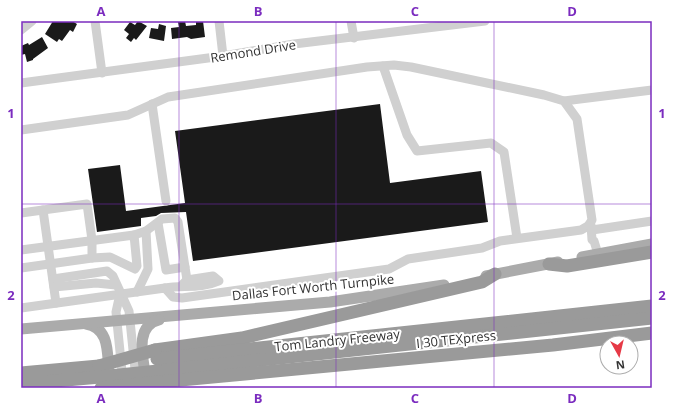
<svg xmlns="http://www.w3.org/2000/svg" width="673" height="409" font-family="'Open Sans',sans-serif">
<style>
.building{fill:#1a1a1a}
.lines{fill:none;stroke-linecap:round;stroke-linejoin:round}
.minor{stroke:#d0d0d0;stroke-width:9}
.major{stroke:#ababab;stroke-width:11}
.highway{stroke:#9a9a9a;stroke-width:13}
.highway-bridge{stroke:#9a9a9a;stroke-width:13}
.grid{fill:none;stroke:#7b2cbf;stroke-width:1;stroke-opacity:0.55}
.labels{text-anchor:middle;stroke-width:4;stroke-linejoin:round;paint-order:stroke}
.street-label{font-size:13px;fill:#333;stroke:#fff}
.neatline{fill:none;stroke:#7b2cbf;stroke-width:1.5}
.grid-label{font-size:13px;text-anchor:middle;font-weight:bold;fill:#7b2cbf}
</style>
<rect width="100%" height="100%" fill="#fff"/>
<g class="building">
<path d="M53,21h19l5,3 -4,8 -3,-2 -8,11 -3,-2 -2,3 -12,-8z"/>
<path d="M138,21l9,5 -11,14 -2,-2 -3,4 -5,-4 3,-4 -5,-4 6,-8 5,3z"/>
<path d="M185,21l1,5 10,-1v-4h7l2,16 -14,2 -4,-2 -15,2 -1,-11 8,-1 -1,-5z"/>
<path d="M159,24l7,2 -2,15 -15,-3 2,-10 7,1z"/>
<path d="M42,37l6,11 -15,11v1l-6,2 -2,-8 -4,1v-9l7,-3 1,2z"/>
<path d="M380,104l10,79 91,-12 7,51 -295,39 -7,-49 -25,1 -5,3 -15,2v8l-44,6 -9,-63 32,-4 6,46 59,-8 -10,-72z"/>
</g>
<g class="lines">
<g class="minor">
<path d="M95,21l7,52"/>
<path d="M219,21l4,35"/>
<path d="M351,21l3,17"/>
<path d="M21,30l11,-9"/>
<path d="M383,66l24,69 10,16 74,-8 13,9 13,86"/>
<path d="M21,83l202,-27 71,-12 191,-23"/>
<path d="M564,101l88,-11"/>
<path d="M152,104l14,97"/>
<path d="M21,130l107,-15 40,-18 199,-30 27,-2 17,2 133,28 20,6 13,18 15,101 -4,6 -7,4 -81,11 -18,7 -74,11 -19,10 -207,29 -9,-1 -8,-9 -144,20"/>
<path d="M43,210l13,93"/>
<path d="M21,213l66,-9 5,36v18l-71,10"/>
<path d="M158,223l8,47 19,-3"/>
<path d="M591,225l1,15 2,1 4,13"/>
<path d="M592,230l60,-9"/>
<path d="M134,235l12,-4 16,-12 13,-1 3,4 9,58"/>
<path d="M21,250l113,-15 3,31 -2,3 -25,-12 -18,1"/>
<path d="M53,279l54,-8 6,5 16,35 7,68"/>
<path d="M54,287l42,-4 20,2"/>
<path d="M165,288c18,-3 36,1 54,-7l-6,-5 -26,4 -4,4"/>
<path d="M137,292l11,-23 -2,-38"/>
<path d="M120,294l-4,18 7,69"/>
</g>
<g class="major">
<path d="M582,257l70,-13"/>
<path d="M486,276l72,-14"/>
<path d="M86,324c24,4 21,29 23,48"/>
<path d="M21,329l309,-27 114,-17"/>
<path d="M146,380c-2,-19 -13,-54 13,-60"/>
</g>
<g class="highway">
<path d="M549,264l18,2 85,-14"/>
<path d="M155,350l87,-12 240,-56 13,-8"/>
<path d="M157,359l495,-53"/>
<path d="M158,371l494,-53"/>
<path d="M21,373l78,-7"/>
<path d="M159,382l394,-37 99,-12"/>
<path d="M21,384l79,-7"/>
</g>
<g class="highway-bridge">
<path d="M99,366l56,-16"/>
<path d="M100,377l58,-6"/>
<path d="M101,388l58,-6"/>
</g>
</g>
<path class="grid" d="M179,21v367M336,21v367M494,21v367M21,204h631"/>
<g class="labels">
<g class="street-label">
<text transform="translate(253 51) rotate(-9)" y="5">Remond Drive</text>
<text transform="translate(313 287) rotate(-6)" y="5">Dallas Fort Worth Turnpike</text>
<text transform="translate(456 339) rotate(-6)" y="5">I 30 TEXpress</text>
<text transform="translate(337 340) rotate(-6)" y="5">Tom Landry Freeway</text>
</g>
</g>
<rect width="673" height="409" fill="none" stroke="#ffffff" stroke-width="44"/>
<g transform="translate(619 355) rotate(172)"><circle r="19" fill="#ffffff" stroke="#adadad"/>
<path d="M0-3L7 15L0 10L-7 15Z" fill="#e63946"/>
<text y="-6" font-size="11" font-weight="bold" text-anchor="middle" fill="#333333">N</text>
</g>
<rect x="22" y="22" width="629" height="365" class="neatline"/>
<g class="grid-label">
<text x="101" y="16">A</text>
<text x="258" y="16">B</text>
<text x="415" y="16">C</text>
<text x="572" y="16">D</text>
<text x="11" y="118">1</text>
<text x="662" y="118">1</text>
<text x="11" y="300">2</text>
<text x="662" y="300">2</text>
<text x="101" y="403">A</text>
<text x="258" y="403">B</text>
<text x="415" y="403">C</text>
<text x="572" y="403">D</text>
</g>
</svg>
